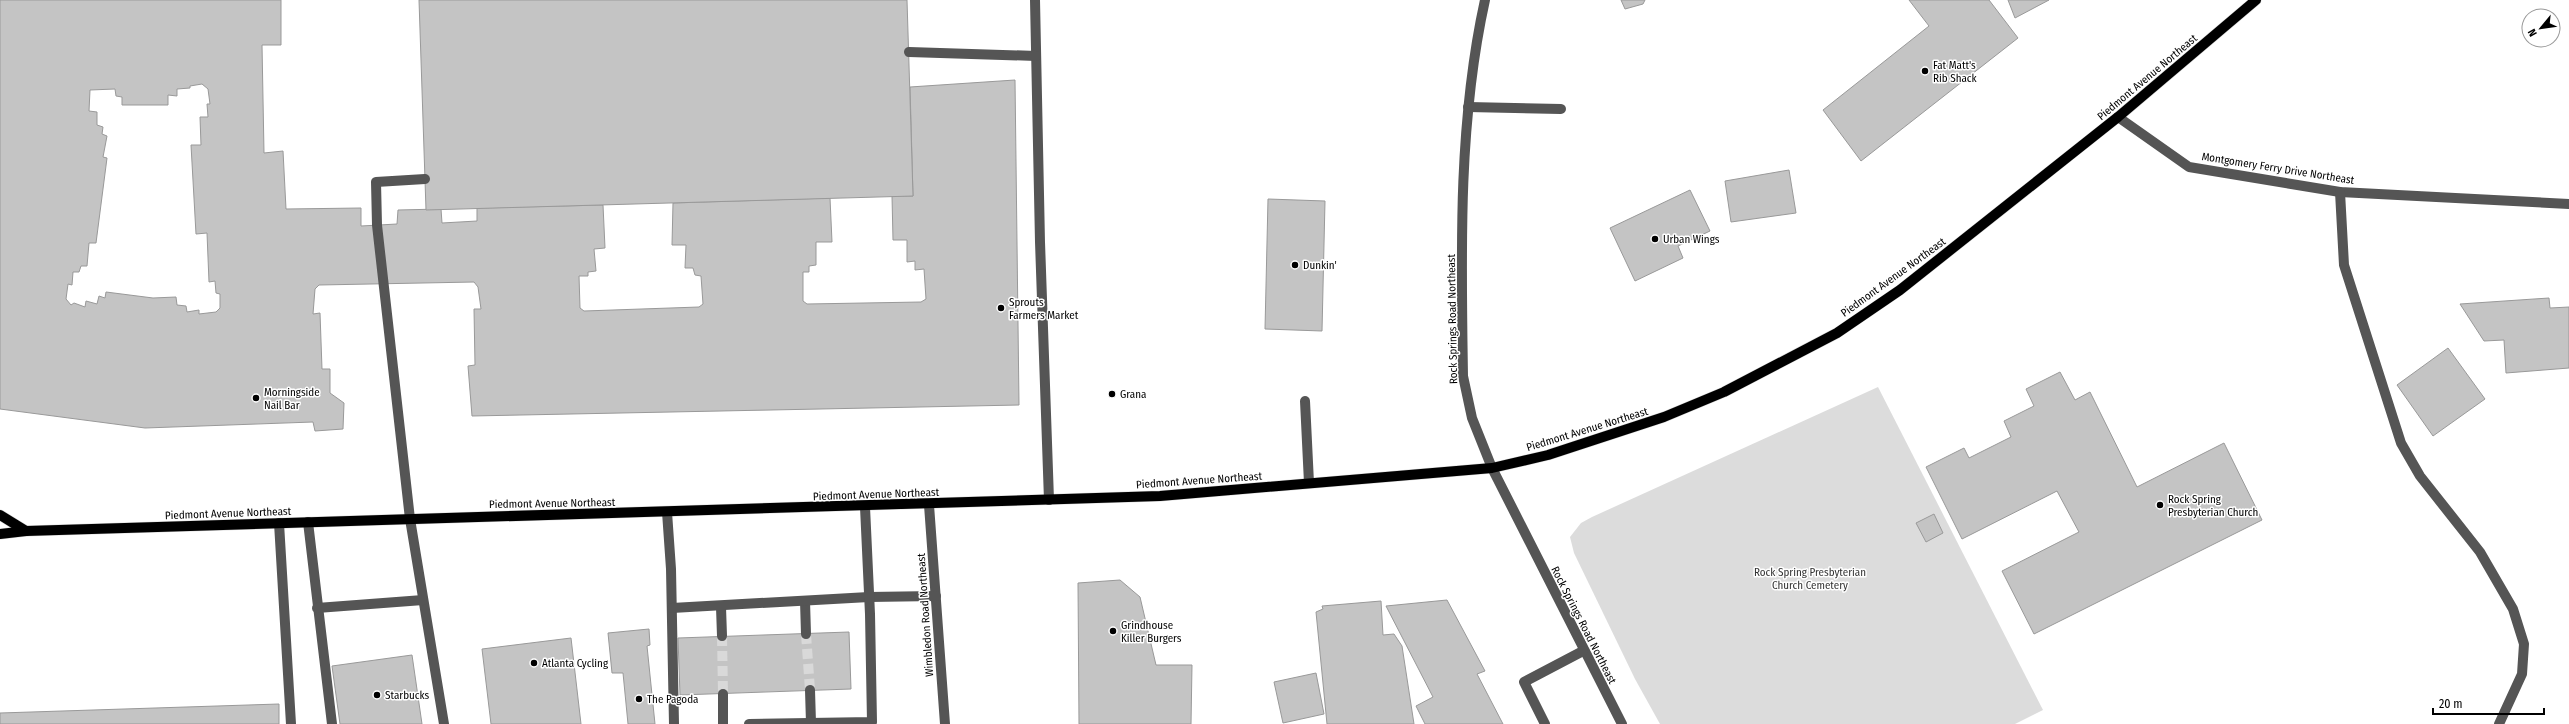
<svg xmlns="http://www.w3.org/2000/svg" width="2569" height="724" font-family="'Fira Sans Condensed',sans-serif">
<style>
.green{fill:#dcdcdc}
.building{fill:#c4c4c4;stroke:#999;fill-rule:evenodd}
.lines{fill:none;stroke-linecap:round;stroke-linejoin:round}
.minor-tunnel{stroke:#d9d9d9;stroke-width:10;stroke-dasharray:10 5;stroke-linecap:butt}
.major-casing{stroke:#dbdbdb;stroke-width:11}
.minor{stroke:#555;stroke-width:10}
.major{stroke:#000;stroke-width:10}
.poi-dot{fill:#000;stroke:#fff;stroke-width:1.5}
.labels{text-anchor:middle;stroke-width:3;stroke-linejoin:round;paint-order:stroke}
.poi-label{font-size:11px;fill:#000;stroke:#fff;text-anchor:start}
.street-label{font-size:11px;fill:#000;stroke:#fff}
.park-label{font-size:11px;fill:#333;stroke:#fff}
</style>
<rect width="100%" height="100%" fill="#fff"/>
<path class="green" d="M1878,387l165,323 -28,14h-355l-25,-45 -61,-126 -4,-16 11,-14 11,-6z"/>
<g class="building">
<path d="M0,0h281v45h-19l2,108 19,-2 3,58 75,-1v18l36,-2 1,-14 43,-1 1,14 35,-2v-13l126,-3 2,43 -11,1 2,22 -8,1v4h-9l1,32 4,3 115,-4 4,-3 -2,-28 -6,-1 -2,-7h-8l1,-23h-14l1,-42 157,-5 2,44h-16v23l-7,1v6h-6v29l4,3 114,-2 5,-3 -2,-30 -9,1v-9l-8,1v-22h-14l-1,-44h21l-3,-109 105,-7 4,325 -547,11 -4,-50 7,-1 -1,-56h7l-3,-22 -4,-5 -155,3 -4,4 -2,25 7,-1 2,56h8v24l14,10 -1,26 -28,2 -2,-9 -168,6 -145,-19zM202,84l6,5 2,15h-3l1,13h-8l1,28h-10l5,89 11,-1 2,49 6,-1 1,12 4,1v14l-4,4 -17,2v-4l-12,2 -1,-6 -9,-1 -1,-8 -23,1 -47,-6 -1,6 -6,-2 -2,8 -11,-3 -1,6 -11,-4 -3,2 -5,-6 2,-15 4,1 1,-13h6l2,-6h6l2,-23h7l11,-85 -4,-1 4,-21 -5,-2 1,-7 -6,-2v-13l-8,-1 1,-21 25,-1 1,7 6,1v8h46v-10l9,1v-7l13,-1v-2z"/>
<path d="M419,0h488l6,196 -487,14z"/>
<path d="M1621,0h24l-2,4 -18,5z"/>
<path d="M1909,0h80l29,38 -157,123 -38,-51 106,-84z"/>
<path d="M2008,0h41l-34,18z"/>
<path d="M1789,170l7,43 -65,9 -6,-41z"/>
<path d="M1690,190l20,41 -32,15 5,12 -48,23 -25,-53z"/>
<path d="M1268,199l57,2 -3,130 -57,-2z"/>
<path d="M2549,298l1,10 19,-1v61l-63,5 -2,-33 -20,1 -24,-37z"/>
<path d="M2448,348l37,51 -52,37 -36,-51z"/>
<path d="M2060,372l15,28 15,-8 47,95 87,-44 38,77 -228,114 -32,-63 77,-39 -22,-41 -95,48 -36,-72 38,-19 5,10 42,-21 -7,-16 30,-15 -8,-17z"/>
<path d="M1934,514l9,19 -17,9 -10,-19z"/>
<path d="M1120,580l20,17 16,68h36l-1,59h-112l-1,-141z"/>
<path d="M1447,600l38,71 -8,3 26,50h-78l-9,-18 17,-9 -47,-91z"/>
<path d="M1381,601l2,34 11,-1 8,12 12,78h-87l-11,-112 7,-3 -1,-3z"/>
<path d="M649,629l1,16 -3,1 8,78h-27l-5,-51h-11l-4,-40z"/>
<path d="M849,632l2,57 -171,6 -2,-57z"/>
<path d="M571,638l10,86h-90l-9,-75z"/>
<path d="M412,655l10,69h-82l-8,-58z"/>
<path d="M1316,673l8,41 -41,9 -9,-41z"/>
<path d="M279,704v20h-279v-11z"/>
</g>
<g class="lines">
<g class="minor-tunnel">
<path d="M806,634l4,56"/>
<path d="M722,636l1,58"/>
</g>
<g class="major-casing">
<g id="major">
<path d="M0,515l26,16"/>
<path d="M0,534l26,-3 1134,-35 332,-28 56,-13 116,-38 60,-25 113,-59 63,-43 218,-173 138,-117"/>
</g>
</g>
<g class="minor">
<path d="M1035,0l5,242 9,258"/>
<path d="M1485,0c-27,122 -24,252 -22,376l9,42 20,50 130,256"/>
<path d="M909,52l127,4"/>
<path d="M1468,107l93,2"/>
<path d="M2118,117l71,50 151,25 229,12"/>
<path d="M425,179l-49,3 1,43 33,294 34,205"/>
<path d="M2340,192l4,73 57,178 19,33 60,76 33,57 11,35 -2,30 -23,50"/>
<path d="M1305,401l4,82"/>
<path d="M929,505l16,219"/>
<path d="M667,512l4,57 3,155"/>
<path d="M308,522l24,202"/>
<path d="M279,523l12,201"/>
<path d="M805,601l1,33"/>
<path d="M721,607l1,29"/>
<path d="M317,608l106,-8"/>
<path d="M672,608l197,-11 67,-1"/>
<path d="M810,690l1,33"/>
<path d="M723,694v30"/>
<path d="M749,724l123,-2 -2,-108 -5,-107"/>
<path d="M1545,724l-21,-42 59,-31"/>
</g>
<use href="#major" class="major"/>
</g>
<g class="poi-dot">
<circle cx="1925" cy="71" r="4"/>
<circle cx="1655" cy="239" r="4"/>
<circle cx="1295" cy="265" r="4"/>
<circle cx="1001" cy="308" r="4"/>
<circle cx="1112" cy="394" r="4"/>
<circle cx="256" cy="398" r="4"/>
<circle cx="2160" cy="505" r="4"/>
<circle cx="1113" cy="631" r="4"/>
<circle cx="534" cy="663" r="4"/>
<circle cx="377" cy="695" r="4"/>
<circle cx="639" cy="699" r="4"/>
</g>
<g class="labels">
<g class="poi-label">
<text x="1933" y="69">Fat Matt's<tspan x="1933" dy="13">Rib Shack</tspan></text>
<text x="1663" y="243">Urban Wings</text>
<text x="1303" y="269">Dunkin'</text>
<text x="1009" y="306">Sprouts<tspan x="1009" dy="13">Farmers Market</tspan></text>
<text x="264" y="396">Morningside<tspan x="264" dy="13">Nail Bar</tspan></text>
<text x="1120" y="398">Grana</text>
<text x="2168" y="503">Rock Spring<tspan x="2168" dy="13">Presbyterian Church</tspan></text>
<text x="1121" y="629">Grindhouse<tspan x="1121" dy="13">Killer Burgers</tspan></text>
<text x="542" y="667">Atlanta Cycling</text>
<text x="385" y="699">Starbucks</text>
<text x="647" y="703">The Pagoda</text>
</g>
<g class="street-label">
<text transform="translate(2147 77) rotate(-40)" y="4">Piedmont Avenue Northeast</text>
<text transform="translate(2278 168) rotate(9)" y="4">Montgomery Ferry Drive Northeast</text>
<text transform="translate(1893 277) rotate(-36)" y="4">Piedmont Avenue Northeast</text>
<text transform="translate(1452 319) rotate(-91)" y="4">Rock Springs Road Northeast</text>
<text transform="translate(1587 429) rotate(-17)" y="4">Piedmont Avenue Northeast</text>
<text transform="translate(1199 480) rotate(-4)" y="4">Piedmont Avenue Northeast</text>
<text transform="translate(876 494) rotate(-2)" y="4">Piedmont Avenue Northeast</text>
<text transform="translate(552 503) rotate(-1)" y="4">Piedmont Avenue Northeast</text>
<text transform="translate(228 513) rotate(-2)" y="4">Piedmont Avenue Northeast</text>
<text transform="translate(925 615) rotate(-94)" y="4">Wimbledon Road Northeast</text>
<text transform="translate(1584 625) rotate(63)" y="4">Rock Springs Road Northeast</text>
</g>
<g class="park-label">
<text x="1810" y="576">Rock Spring Presbyterian<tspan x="1810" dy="13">Church Cemetery</tspan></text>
</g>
</g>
<g transform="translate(2541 28) rotate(241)"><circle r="19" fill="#ffffff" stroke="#999999"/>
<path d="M0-3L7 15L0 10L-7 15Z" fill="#000000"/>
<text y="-6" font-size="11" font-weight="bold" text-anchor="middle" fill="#000000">N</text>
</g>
<path d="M2433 708v6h111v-6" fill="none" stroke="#000000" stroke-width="2"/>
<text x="2439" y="708" font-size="12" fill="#000000" stroke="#ffffff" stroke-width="3" paint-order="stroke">20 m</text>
</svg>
